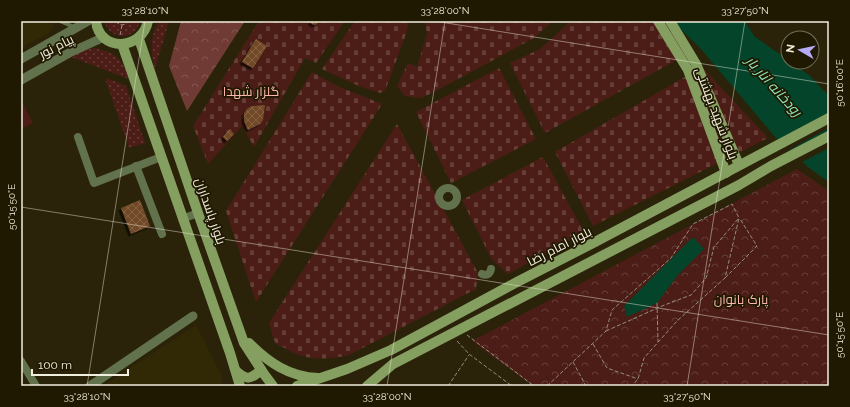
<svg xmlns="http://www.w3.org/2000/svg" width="850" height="407" font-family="Raleway,Cairo,sans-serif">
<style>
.built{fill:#312805}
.grass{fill:url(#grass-dots)}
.forest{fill:url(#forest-crowns)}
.cemetery{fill:url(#cemetery-stones)}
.park{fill:url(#park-crowns)}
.pitch{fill:#4c1d17}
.water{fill:#03442a}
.pier{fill:#2a2309}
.building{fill:url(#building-cross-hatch);filter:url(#shadow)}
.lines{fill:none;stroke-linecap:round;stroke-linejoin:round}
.path{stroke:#938d78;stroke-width:1;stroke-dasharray:4 2;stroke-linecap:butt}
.service{stroke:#62724c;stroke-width:4}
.minor{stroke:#62724c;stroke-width:8}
.tertiary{stroke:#62724c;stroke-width:9}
.secondary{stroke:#859f61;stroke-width:10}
.ticks{fill:none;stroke:#f2eede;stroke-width:1;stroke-opacity:0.45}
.labels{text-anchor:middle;stroke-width:3.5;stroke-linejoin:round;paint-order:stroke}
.street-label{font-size:13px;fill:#f2eede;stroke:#201901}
.park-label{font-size:13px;fill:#feb7ac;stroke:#201901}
.water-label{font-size:14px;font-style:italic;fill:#91e7ba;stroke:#201901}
.neatline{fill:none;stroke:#f2eede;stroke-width:1.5}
.ticks-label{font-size:10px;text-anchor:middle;fill:#f2eede}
</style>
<defs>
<pattern id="grass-dots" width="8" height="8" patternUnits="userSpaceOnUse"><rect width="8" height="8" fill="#4c1d17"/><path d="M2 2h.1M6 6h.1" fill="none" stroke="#663e38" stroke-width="1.8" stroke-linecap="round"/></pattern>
<pattern id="forest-crowns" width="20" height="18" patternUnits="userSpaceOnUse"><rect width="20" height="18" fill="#6f3b34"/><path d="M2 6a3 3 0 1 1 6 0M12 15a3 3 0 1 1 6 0" fill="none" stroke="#845851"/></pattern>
<pattern id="cemetery-stones" width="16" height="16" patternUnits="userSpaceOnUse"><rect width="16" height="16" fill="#4c1d17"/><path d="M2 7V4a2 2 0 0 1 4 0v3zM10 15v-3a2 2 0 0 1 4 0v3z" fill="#663e38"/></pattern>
<pattern id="park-crowns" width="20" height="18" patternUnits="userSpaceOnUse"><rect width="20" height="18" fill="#4c1d17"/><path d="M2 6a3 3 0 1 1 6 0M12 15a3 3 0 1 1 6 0" fill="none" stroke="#663e38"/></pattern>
<pattern id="building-cross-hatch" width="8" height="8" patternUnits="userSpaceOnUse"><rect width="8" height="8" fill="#724a25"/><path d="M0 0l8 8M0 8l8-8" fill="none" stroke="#876444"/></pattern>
<filter id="shadow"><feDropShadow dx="-2.5" dy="2.5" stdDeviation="0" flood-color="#0009"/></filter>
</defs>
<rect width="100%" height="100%" fill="#2a2309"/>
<g class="built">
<path d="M21,21h34l-5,11 -29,16z"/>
<path d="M196,325l24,47 3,14h-120z"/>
</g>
<g class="grass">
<path d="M104,21h36c-5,20 -30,20 -36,0z"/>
<path d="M159,21h10l-14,48c-5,-17 -5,-33 4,-48z"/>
<path d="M94,48c21,4 29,11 35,31l-58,-22 11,-6z"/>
<path d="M107,78l19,8 19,57 -16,5 -23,-67z"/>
</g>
<path class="forest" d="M181,21h64l-58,90 -18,-45z"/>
<g class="cemetery">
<path d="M259,21l85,1 -28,41 -11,-5 -51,89 -12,-21 -34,38 -15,-38z"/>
<path d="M355,21h54l-3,13 -21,57 -5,2 -19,-6 -39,-18z"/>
<path d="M425,21h128l-19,17 -106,57 -8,3 -15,-2 -8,-10 11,-23 9,4 10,-33z"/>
<path d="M571,21h88l32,31 -146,81 -35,-70 30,-14z"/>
<path d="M702,67l66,71 -175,88 -38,-74z"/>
<path d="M499,68l37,71 -85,44 -35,-71z"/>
<path d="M312,72l25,14 45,18 -126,198 -30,-91z"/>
<path d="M397,124l81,149 -2,16 -127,66c-22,5 -45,6 -64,-7 -3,-1 -7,-3 -9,-5 -4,-4 -5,-15 -7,-20z"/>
<path d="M543,157l41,75 -76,42 -16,-14 -30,-60z"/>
</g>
<path class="park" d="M797,169l32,22v195h-296l-61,-45z"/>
<path class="pitch" d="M21,100l12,23 -12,6z"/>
<g class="water">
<path d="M672,21h73l9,15 34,24v2h2l19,13 20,21v86l-20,-14 -33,-30 -76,-90z"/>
<path d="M693,237l11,12 -26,26 -21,28 -30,14 -3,-11z"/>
</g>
<g class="pier">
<path d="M829,113v15l-42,23 -10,-9z"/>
<path d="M829,134v14l-29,15 -9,-8z"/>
</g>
<g class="building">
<path d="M310,21h9l-2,3 -2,1 -3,-1z"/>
<path d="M256,39l11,7 -14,22 -11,-6z"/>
<path d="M265,105l-2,15 -3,4 -12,6 -4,-9v-8l4,-5 5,-2z"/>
<path d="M230,129l4,5 -7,7 -4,-4z"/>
<path d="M140,200l10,26 -19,8 -10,-26z"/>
</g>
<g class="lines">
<g class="path">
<path d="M116,21c3,5 9,5 12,0"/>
<path d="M120,35l2,-10"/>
<path d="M725,278l32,-32 -17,-27"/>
<path d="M657,303l1,39"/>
<path d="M606,331l56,-25 29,-11 15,-17 8,-31 24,-28"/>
<path d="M467,335l67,51"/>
<path d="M457,341l12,13 43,32"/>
<path d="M593,344l14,24 31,11"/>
<path d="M573,362l13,24"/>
<path d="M448,386l21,-31"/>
<path d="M547,386l59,-55 6,-21 59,-52 22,-34 39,-20 7,14 -14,60 -48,43 -33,37 -6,21 -6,7"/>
</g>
<path class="service" d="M60,21l14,6"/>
<g class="minor">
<path d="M78,137l16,46 67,-26"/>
<path d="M136,166l26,68"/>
<circle cx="448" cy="197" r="9"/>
<path d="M182,219l16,-6"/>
<path d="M482,274c5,2 8,0 9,-5"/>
<path d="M21,361l15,25"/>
</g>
<g class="tertiary">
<path d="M21,59l67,-38"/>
<path d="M21,80l48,-27 35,-16"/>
<path d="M90,386l103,-70"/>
</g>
<g class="secondary">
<path d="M96,21c3,31 46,30 52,0"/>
<path d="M658,21l30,49 38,103"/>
<path d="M670,21l26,43 43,101"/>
<path d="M139,39l59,174 46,130 20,31 9,12"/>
<path d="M122,44l108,309 10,33"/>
<path d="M249,343c19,19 40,34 69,35"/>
<path d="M236,371c11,9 14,9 25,-1"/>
<path d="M297,386l50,-17 44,-19 126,-68 78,-40 234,-124"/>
<path d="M367,386l26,-22 346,-179 32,-19 58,-30"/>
</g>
</g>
<path class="ticks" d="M434,21l395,63M21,207l808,128M87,386l58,-365M387,386l58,-365M687,386l58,-365"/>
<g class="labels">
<g class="street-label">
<text transform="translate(56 46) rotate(-27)" y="5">پیام نور</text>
<text transform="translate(717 113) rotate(69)" y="5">بلوار شهید بهشتی</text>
<text transform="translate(211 211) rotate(71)" y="5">بلوار پاسداران</text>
<text transform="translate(559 246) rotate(-27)" y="5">بلوار امام رضا</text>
</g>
<g class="park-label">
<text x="251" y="96">گلزار شهدا</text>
<text x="741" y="304">پارک بانوان</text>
</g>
<g class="water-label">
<text transform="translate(774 86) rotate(48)" y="5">رودخانه انار بار</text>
</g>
</g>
<rect width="850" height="407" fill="none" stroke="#201901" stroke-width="44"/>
<g transform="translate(800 50) rotate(279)"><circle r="19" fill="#201901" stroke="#746e59"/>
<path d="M0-3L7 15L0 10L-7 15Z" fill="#b6abf8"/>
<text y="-6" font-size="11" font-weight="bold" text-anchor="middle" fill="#f2eede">N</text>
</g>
<path d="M32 369v6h96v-6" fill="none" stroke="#f2eede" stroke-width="2"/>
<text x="38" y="369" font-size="12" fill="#f2eede" stroke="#201901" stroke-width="3" paint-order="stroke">100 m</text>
<rect x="22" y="22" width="806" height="363" class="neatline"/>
<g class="ticks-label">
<text x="145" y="14">33°28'10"N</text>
<text x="445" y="14">33°28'00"N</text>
<text x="745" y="14">33°27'50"N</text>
<text transform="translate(839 83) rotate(-90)" y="4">50°16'00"E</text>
<text transform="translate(11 207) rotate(-90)" y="4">50°15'50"E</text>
<text transform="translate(839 335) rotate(-90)" y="4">50°15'50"E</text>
<text x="87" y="400">33°28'10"N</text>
<text x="387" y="400">33°28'00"N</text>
<text x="687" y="400">33°27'50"N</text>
</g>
</svg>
